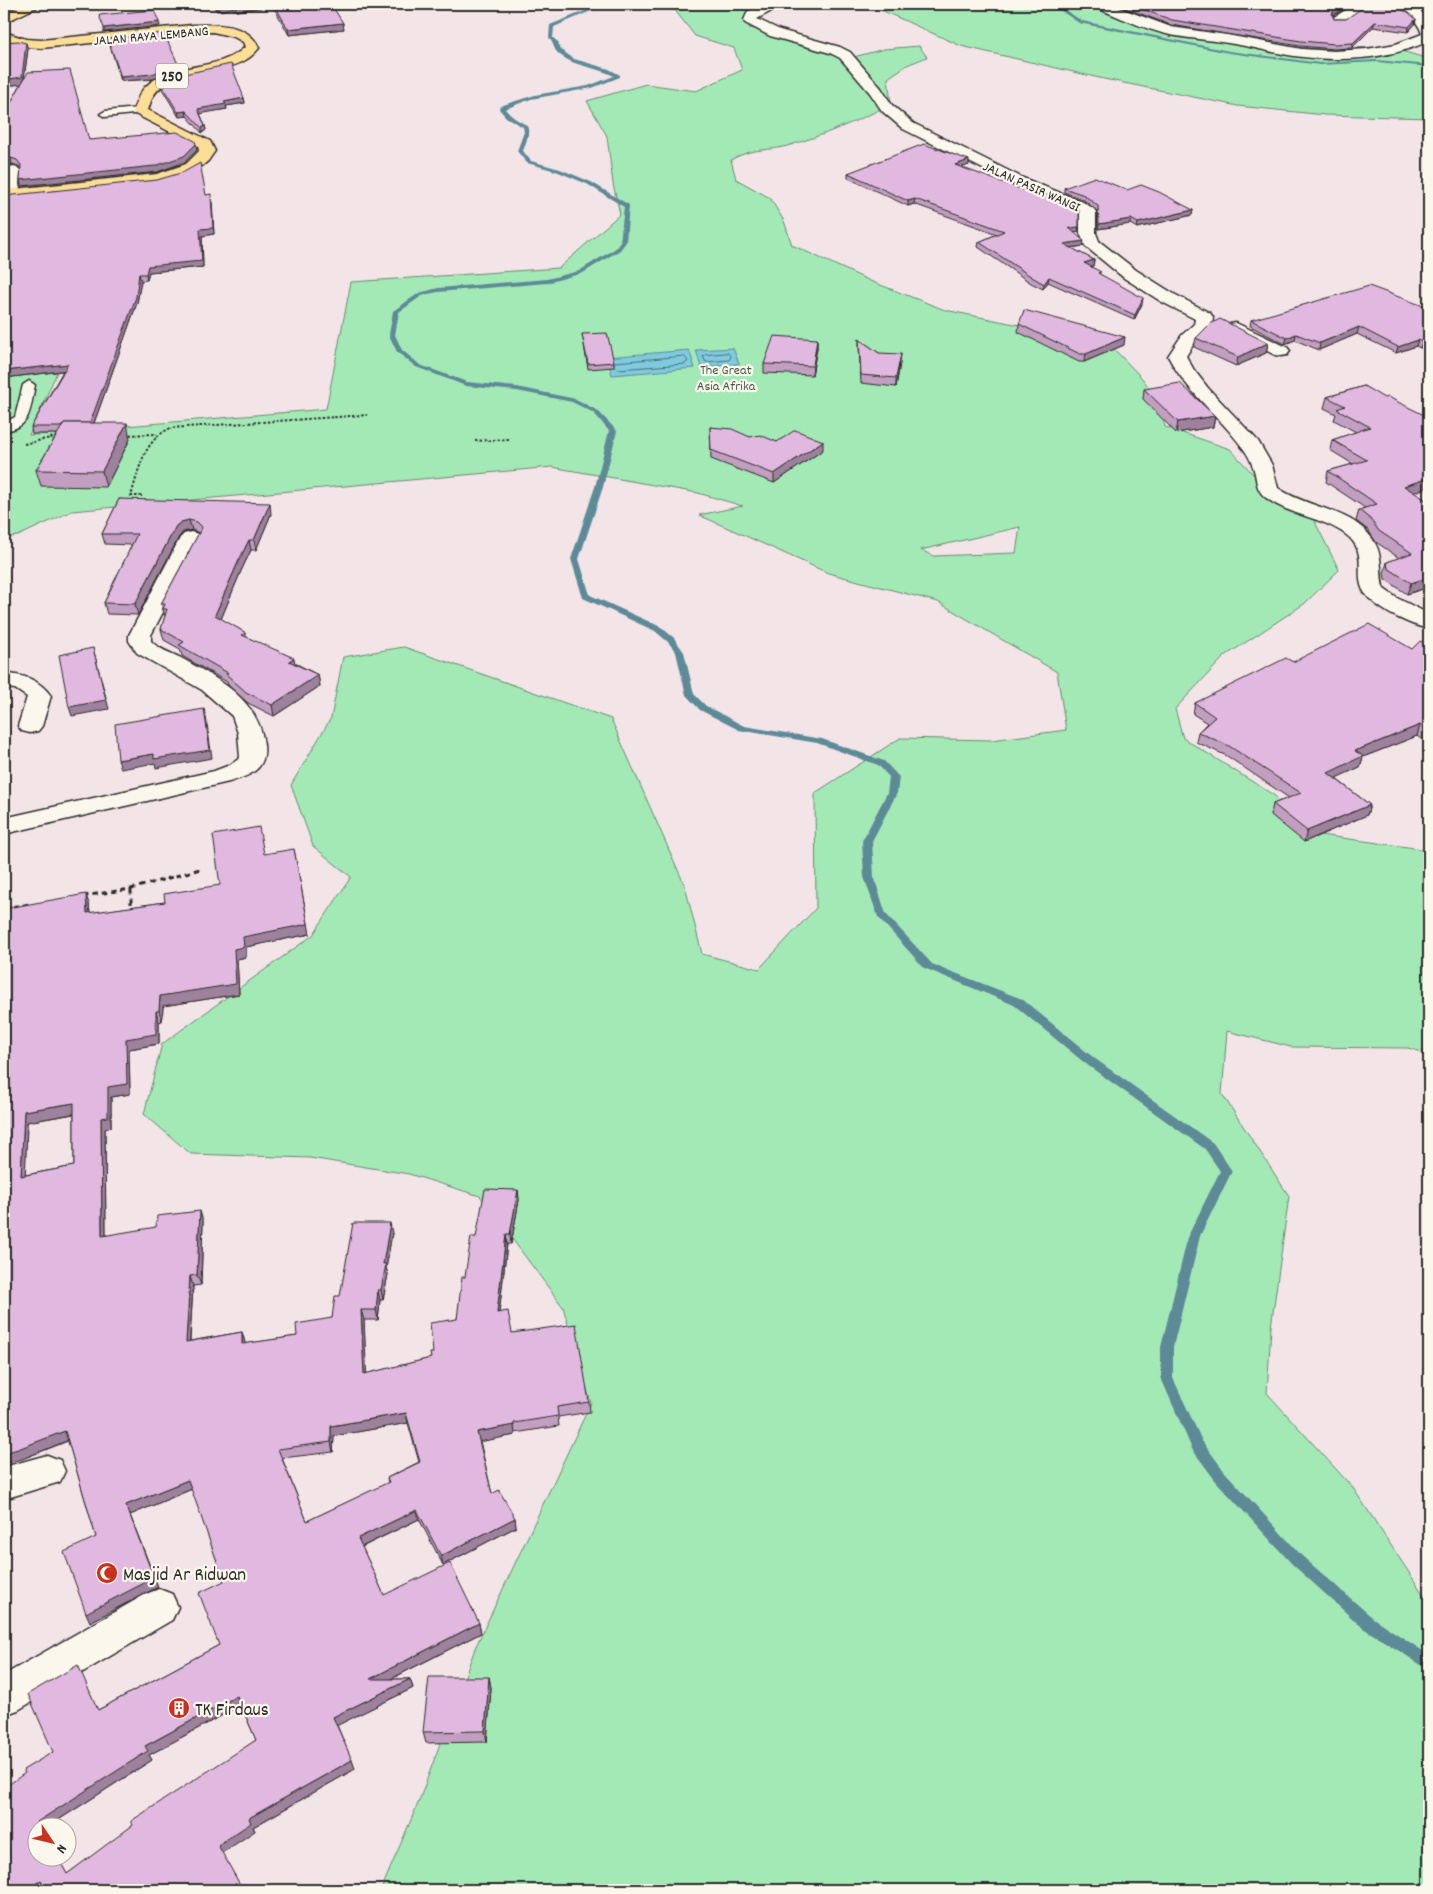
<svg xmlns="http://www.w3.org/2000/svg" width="1433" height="1894" font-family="Dekko,sans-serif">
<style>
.green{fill:#a3e9b6;stroke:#678a70;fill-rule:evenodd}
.water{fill:#7fcadf;stroke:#5d8a97}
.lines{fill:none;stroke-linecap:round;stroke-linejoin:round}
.shore{stroke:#4d6b73;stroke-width:1}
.stream{fill:#5d8a97;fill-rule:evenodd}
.lane-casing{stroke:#2b2b2b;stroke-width:3}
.street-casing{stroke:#2b2b2b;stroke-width:3}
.primary-casing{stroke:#2b2b2b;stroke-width:3}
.path-far1{stroke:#2b2b2b;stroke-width:2;stroke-dasharray:2.5 2;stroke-linecap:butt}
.path{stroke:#2b2b2b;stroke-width:3;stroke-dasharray:5.5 4;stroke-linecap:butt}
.lane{fill:#fbf7ec;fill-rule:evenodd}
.street{fill:#fbf7ec;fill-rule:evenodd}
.primary{fill:#fdde96;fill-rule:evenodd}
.wall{fill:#c29ec0;stroke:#2b2b2b;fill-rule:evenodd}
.shaded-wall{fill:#9e819c;stroke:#2b2b2b}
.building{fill:#e1b8df;stroke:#2b2b2b;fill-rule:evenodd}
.labels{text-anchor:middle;stroke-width:4.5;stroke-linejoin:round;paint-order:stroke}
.far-street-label{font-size:14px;fill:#2b2b2b;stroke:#fbf7ec}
.far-park-label{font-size:14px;fill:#495a4e;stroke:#fbf7ec}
.shield{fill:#fbf7ec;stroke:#696865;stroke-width:1}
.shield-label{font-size:15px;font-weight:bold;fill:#2b2b2b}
.near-poi-label{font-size:19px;fill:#2b2b2b;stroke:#fbf7ec;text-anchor:start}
</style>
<rect width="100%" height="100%" fill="#f3e4e8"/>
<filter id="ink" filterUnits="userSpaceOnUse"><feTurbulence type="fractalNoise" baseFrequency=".02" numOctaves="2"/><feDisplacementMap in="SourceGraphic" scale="10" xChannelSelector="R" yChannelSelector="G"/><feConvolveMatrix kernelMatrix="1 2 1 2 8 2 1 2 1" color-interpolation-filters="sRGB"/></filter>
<g filter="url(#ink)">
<g class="green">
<path d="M670,4h101l-21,12 -1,12 51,7 23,16 27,7 34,-9 35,-3 8,11 -20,8 -19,13 3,26c-33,17 -69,32 -104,42 -23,6 -33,1 -56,14l5,19 34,19 14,23 8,24 78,36 75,29 99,20 69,18 28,29 17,22 7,28 65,22 24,26 57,39 28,56 -35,34 -79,52 -50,53 8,29 92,58 38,38 116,16v204l-21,-6 -117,-1 -64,-16 -5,63 67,102 -18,131 -4,66 86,95 76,115v287h-1048l38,-89 57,-155 115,-243 -28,-96 -83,-111 -71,-22 -99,-16 -119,-4 -47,-40 18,-70 151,-109 38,-58 -38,-31 -22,-61 40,-67 12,-61 61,-10 207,72 74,167 17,68 57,15 57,-61 -1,-115 85,-55 92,2 74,-10 -9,-58 -119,-70 -110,-29 -129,-58 44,-9 -45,-13 -146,-26 -480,44 -54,25 -14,2v-160l54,-8 -29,65 29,-1 68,-8 200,-17 25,-127 208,-14 61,-54 -7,-30 -6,-48 -20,-35 59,-17 50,7 46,-21 -8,-22 -39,-12zM1020,527l-4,26 -83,3 -12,-6z"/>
<path d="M892,4h221l46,18 67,18 84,8 78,-1 41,12v59l-104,-3 -87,-9 -134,-27 -143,-33 -80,-36z"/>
</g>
<g class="water">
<path d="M733,348l6,16 -38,3 -5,-17z"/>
<path d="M689,350l6,18 -83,7 -5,-18z"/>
</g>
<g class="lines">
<g class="shore">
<path d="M728,353l3,4 -2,3 -23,2 -3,-5 2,-2z"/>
<path d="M615,362l69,-6 4,5 -3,3 -67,5 -3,-2"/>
</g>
<g class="stream">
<path d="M602,4h5l-53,23 -1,11 5,4 2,7 14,10 35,10 11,6v2l-28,11 -61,11 -26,10c18,22 31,6 18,42l8,10 29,8 31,13 38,23 -3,37 -6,8 -37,23 -36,10 -109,9 -15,3 -24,17 -4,23 7,15 18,15 47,17 50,5 59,12 22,12 19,20 -14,56 -24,72 11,36 71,32 13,11 10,14 10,42 12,12 38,20 78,13 62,22 15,16 -2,16 -25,48 2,36 12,37 46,50 90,35 72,59 119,85 19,28 -32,65 -27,111v31l29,63 23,31 77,84 71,62 56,37v15l-66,-42 -71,-64 -77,-84 -23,-31 -31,-71v-31l27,-111 32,-65 -15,-22 -119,-85 -72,-59 -90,-37 -46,-51 -14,-40 -2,-36 25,-48 2,-16 -11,-12 -61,-22 -78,-13 -39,-20 -14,-15 -10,-43 -8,-10 -13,-11 -72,-33 -12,-39 24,-72 14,-56 -15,-18 -22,-11 -55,-11 -51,-5 -50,-19 -19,-15 -8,-17 4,-24 26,-18 19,-5 109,-9 32,-8 37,-23 4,-6 4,-35 -37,-23 -31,-13 -29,-8 -10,-12 7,-19 -1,-5 -17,-10 -7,-8 1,-3 35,-11 53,-9 26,-10c-16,-9 -46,-10 -58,-25 -3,-5 -2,-7 -7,-13l1,-13z"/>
<path d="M1051,4h5l26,17 147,30 91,12 57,-3 52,5v2l-52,-5 -57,3 -91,-12 -150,-30z"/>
</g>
<g class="lane-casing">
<g id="lane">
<path d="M140,108l5,3 -2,2 -38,4 -5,-3 5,-3z"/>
<path d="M29,381l6,4c-5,23 -3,43 -31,46v-8l11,-6 8,-32z"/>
</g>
</g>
<g class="street-casing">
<g id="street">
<path d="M767,4h17l-27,15 23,11 60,17 10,5 31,36 11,17 21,18 110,55 60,24 11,7 2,3v21l3,8 37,29 38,24 36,19 3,4 -1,9 -17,16 -9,14 8,14 14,18 50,53 14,24 6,23c30,21 78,21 97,55 9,16 4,35 9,46l13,9 32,16v15c-19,-4 -63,-23 -68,-44 -4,-15 4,-32 -11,-47 -23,-21 -60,-21 -85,-41 -8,-7 -8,-13 -10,-23 -2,-9 -7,-20 -13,-27 -24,-33 -55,-54 -74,-91l14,-21 12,-11 1,-5 -33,-17 -38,-24 -39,-32 -5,-13v-19l-9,-6 -58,-24 -110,-55 -21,-18 -12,-18 -30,-35 -10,-5 -60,-17 -25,-13 -1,-3 4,-9z"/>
<path d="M1093,4h16l62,23 56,8 75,14 32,2 33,-2 29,-5 26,-10c-6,-19 -19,-22 -36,-27l-2,-3c17,-1 33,0 44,15l1,22c-41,19 -90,21 -135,15 -20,-3 -40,-9 -60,-12 -21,-4 -43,-5 -64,-9 -26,-6 -51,-18 -75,-28z"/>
<path d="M1356,4h14l-26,19h-10l-1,-3 1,-3z"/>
<path d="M13,166l5,2 3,3 -2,13 2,10 -2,3h-12c-5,-8 -5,-21 1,-29z"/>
<path d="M1236,323l51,24 3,4 -3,4 -6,1 -6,-1 -45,-23 -3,-4 3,-4z"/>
<path d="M191,532l7,2 4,4 -51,97v6c7,8 20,12 30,17 37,21 78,41 83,87 3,25 -15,31 -35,37l-225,52v-16l210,-47 16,-6 10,-7 -2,-25 -6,-17 -30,-26 -65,-37 -8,-12v-6l51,-97 4,-4z"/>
<path d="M4,674c19,0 36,6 47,22l-9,30 -4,5 -8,2 -8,-2 -4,-5 9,-29 -12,-8 -11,-1z"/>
<path d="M47,1455l13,5 5,11 -5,11 -56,17v-32z"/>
<path d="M159,1589l13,5 6,13 -6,13 -154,90 -14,5v-40l142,-81z"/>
</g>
</g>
<g class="primary-casing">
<g id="primary">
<path d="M24,4h15l-2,3 -33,16v-9z"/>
<path d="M192,25c23,-1 57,-2 67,23 -23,32 -86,16 -105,47 -3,4 -4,10 -6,15l62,31 5,10 -7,10 -11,9 -12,6 -27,8 -154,16v-10l153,-16 29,-10 13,-13 -1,-5 -63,-32 -2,-3c3,-8 6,-18 12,-24 27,-27 73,-14 100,-40l-2,-5 -9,-5 -21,-5 -21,1 -151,15 -17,-1 -20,-7v-8l22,7 15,1z"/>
</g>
</g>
<g class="path-far1">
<path d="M125,435l32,-1"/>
<path d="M475,441l35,-2"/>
<path d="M24,444l35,-8"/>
<path d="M142,496h-11c8,-26 12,-56 40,-68l196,-13"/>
</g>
<g class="path">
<path d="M131,889v21"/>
<path d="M83,896l48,-7 69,-20"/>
<path d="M4,908l26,-4"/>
</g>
<use href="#lane" class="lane"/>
<use href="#street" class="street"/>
<use href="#primary" class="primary"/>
</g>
<g class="wall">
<path d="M211,4h120l13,25 -55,6 -16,-29 -37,5 -3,-3 -16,3z"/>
<path d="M1114,4h239l-20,11 1,4h82l-1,5 -7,8 -35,-5 -21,21 -18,1 -34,-3 -129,-21z"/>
<path d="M1409,4h20l-3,10z"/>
<path d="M108,39l70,25 1,4 -26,11 -32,2z"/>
<path d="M4,42l24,7 -4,30 65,61 108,10 -12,12 -28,10 -136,14 -1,-6 1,-11 -2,-3 -7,-2 -5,2 -3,7v-58l17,-31 -17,2z"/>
<path d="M161,84l83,14 1,5 -19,3 1,3 -27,4 5,13 1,4 -4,3 -15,-17 -8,1 -17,-28z"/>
<path d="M969,165l-7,2 116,65 -4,1 9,13 -12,2 23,12 -1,6 -3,1 52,37 -8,16 -86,-38 -5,7 -12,-6 -53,-36 1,-5 18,-8 -83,-30 -6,2 -60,-28v-5z"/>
<path d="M1064,188l63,2 66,20 -1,5 -55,13 -7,-4 -32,5 -1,-18 -13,-11 -20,-8z"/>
<path d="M206,195l6,6 2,33 -12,2 1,31 -54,5 -2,8 -6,1 -4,22 -43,120 36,16 -24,48 -65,-1 -5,-16 21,-36h-25l-1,-7 32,-56 -59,7v-182z"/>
<path d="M1429,308v37l-9,3 -4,-2 -20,7 -39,-19 -38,16 -24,-10 -10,4 -35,-18 1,-6z"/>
<path d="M1019,324l105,21 -40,17h-5l-61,-30z"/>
<path d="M582,334l32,28v5l-26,2 -5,-30z"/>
<path d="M1196,338l72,5 -2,10 -30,13 -42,-19z"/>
<path d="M817,339v9l-5,27 -48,-2v-9z"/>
<path d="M859,339l20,14 21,10 -4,24 -35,-4 -2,-36z"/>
<path d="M1364,386l50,107 15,9v85l-22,7 -22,-15 -1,-6 3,-11 12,-4 -23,-16 -8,-12 -12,-9 3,-11 6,-2 -39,-26 2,-11 25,-7 -23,-14 2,-10 24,-8 -22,-12 2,-6 -12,-6 3,-11z"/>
<path d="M1144,389l71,27 -2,11 -37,6 -33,-34z"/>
<path d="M710,427l40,10 73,13 -49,33 -63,-24z"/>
<path d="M119,499l152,15 -15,36h-5l-10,21 -20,48 25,14v4l49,26 23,12 2,11 -46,30 -26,-13 -20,-18 -1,-3 -45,-26 -2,-7 -16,-9 -3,-11 4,-12 -4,-13 38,-71 -7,-3 -9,2 -4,5 -41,78 -31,-1 -3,-11 28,-58 -27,-1 -3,-10z"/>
<path d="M1429,645v100l-12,-9 -54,21 -3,10 -25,11 35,27 -3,10 -63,27 -33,-27 2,-11 16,-6 -62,-42 -31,-14 2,-10 9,-9 -14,-9 2,-11 98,-41 119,-13z"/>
<path d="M264,854l46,80 -64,13v10l-9,2 2,35 -76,12 -1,15 -3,1v22l-30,5 1,45 -19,3v30l-6,2 1,107 97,-15 -2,64 -8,1 -3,55 52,-9 3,12 52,-8 35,-18 8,-22 52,-63 -6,35 2,6 -5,26h-3l-2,20h-14l2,54 65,-16 2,-5 24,-34 8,-42 11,-40 42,-47 1,10 -8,44h-4l-8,69 13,20 77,69 1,10 -32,5 1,9 -44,7v2l-35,6 12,53 23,24 1,9 -73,38 -24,-46 -57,28 22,48 95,28 2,10 -90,46h19l3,9 -76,37 18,44 -102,58 2,4 -208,59 -22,-117 28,-21 45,-42 121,-65 5,-64 -32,-92 -62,26 28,72 -68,35 6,-85 -28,-96 -46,18 -15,-554 1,3 81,-4 1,9 75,-11 55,-17zM74,1114v52l-49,9 2,-53zM408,1423l11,39 -32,16 1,5 -81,38 -25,-63 51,-6 1,-16zM241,1705l15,35 -189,134 -29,-48h11l103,-66 -3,-5z"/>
<path d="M489,1677l2,11 -4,54 -61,1 -3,-11z"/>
</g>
<g class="shaded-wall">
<path d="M228,4h5v4l-16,3 -1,-6z"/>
<path d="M250,4h22l1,2 -37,5 -1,-5z"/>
<path d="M1345,4h8l-20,11 -2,4 3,-9z"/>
<path d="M1429,6v4l-3,4 1,-5z"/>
<path d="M1416,19l-1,5 -7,8 1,-5z"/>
<path d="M159,22l1,4 -56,6v-4z"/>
<path d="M1375,22l-2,5 -21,21 1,-5z"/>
<path d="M343,23l1,6 -55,6 -1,-6z"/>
<path d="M26,43l2,6 -5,35 -19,2v-6z"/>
<path d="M178,64l1,4 -26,11 -32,2v-4z"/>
<path d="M244,98l1,5 -19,3 1,3 -28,5 -1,-5 26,-7z"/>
<path d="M186,111l1,5 -8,1 -1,-5z"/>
<path d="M205,126l1,4 -4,3v-5z"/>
<path d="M196,144l1,6 -12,12 -28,10 -136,14 -1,-6z"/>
<path d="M11,158l1,6 -5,2 -3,7v-9l2,-4z"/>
<path d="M969,160v5l-15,5 1,-5z"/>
<path d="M211,194l3,40 -12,2 1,31 -54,5 -2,8 -1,-6 2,-8 52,-37z"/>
<path d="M915,199l-1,5 -6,2v-5z"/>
<path d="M1193,210l-1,5 -55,13 1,-5z"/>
<path d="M1131,219l-1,5 -32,5 1,-5z"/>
<path d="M1079,227l-1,5 -10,2 1,-6z"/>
<path d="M1084,241l-1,5 -20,3 1,-5z"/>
<path d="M1094,260l-1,6 -10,3 1,-6z"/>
<path d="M139,274l2,7 -4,22 -47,131 -2,-7z"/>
<path d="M1049,277l-1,5 -5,7 1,-5z"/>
<path d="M1143,298l-1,6 -8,16 1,-5z"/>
<path d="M1359,327l-2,7 -38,16 1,-7z"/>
<path d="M1296,334l-1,6 -10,4 2,-6z"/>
<path d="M1125,337l-1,8 -40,17 2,-8z"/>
<path d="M817,339v9l-5,27 1,-9z"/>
<path d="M1429,339v6l-9,3 2,-6z"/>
<path d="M1418,340l-2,6 -20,7 2,-6z"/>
<path d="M1268,343l-2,10 -30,13 2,-9z"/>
<path d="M901,354l-1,9 -4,24v-9z"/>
<path d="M68,364l1,6 -65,8v-7z"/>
<path d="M1215,416l-2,11 -37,6 2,-11z"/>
<path d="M127,423l3,16 -24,48 -4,-16z"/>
<path d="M823,441v9l-49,33v-9z"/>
<path d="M1429,478v9l-28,10 3,-11z"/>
<path d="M270,503l1,11 -15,36 -2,-10z"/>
<path d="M189,520l3,10 -9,2 -4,5 -41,78 -3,-11 41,-78 5,-4z"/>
<path d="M249,540l2,10 -10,21 -23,55 -3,-11 24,-55z"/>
<path d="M1429,577v10l-22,7 4,-11z"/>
<path d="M93,648l16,61 -37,7 -3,-9z"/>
<path d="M294,658l2,11 -7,-8z"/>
<path d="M318,675l2,11 -46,30 -2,-11z"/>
<path d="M204,709l2,8 6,41 -56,10 -1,-5 -34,6 -3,-9 36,-6z"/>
<path d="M1420,725l-3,11 -54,21 -3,10 -35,16 3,-10 27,-22z"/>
<path d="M1370,805l-3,10 -63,27 3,-11z"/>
<path d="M294,849l16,85 -64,13v10l-9,2 2,35 -76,12 -1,15 -3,-10 1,-15 74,-47 9,-12z"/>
<path d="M86,894l3,10 2,19 -4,-10z"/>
<path d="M156,1011l3,11v22l-30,5 1,45 -19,3v30l-6,2 1,117 -4,-10 -1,-118 7,-31 18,-48z"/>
<path d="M74,1103l4,10 -51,9 -2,64 -4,-10 3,-65z"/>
<path d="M518,1190l1,10 -8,44 -1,-10z"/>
<path d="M200,1211l3,10 -2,64 -4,-10z"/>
<path d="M390,1223l2,10 -6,35 2,6 -5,26 -2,-10 2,-26z"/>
<path d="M506,1234l1,10 -9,79 -1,-10z"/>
<path d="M190,1276l3,10 -4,66 -3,-10z"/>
<path d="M378,1290l2,10 -2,20 -2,-10z"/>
<path d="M361,1310l3,10 3,64 -3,-10z"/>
<path d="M242,1332l3,10v12l-3,-10z"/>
<path d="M406,1413l2,10 -74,13 -1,16 -2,-10v-16z"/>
<path d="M514,1425l1,10 -36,7 -2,-10z"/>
<path d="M65,1431l4,9 -47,19 -18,5v-11z"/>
<path d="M188,1480l4,9 -62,26 28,72 -68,35 -4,-9 40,-108z"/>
<path d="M417,1510l2,9 -58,28 -3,-9z"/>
<path d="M515,1518l1,9 -73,38 -2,-9z"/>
<path d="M479,1623l2,10 -108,55 -3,-9z"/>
<path d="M489,1677l2,11 -4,54 -2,-11z"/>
<path d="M410,1679l3,9 -77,38 -3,-9z"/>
<path d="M237,1696l4,9 -92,50 3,5 -103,66h-10l-2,-4 108,-76z"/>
<path d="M352,1760l3,9 -102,58 2,4 -33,22 -4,-8 31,-27z"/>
<path d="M41,1880l5,8 -2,2h-17z"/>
</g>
<g class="building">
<path d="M215,4h13l-12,1z"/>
<path d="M233,4h17l-15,2z"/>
<path d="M274,4h57l12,19 -55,6z"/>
<path d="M1128,4h217l-11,6 -2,4 2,5h12l22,-15h19l21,8 8,7 -7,8 -34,-5 -22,21 -18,1 -34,-3 -129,-21z"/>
<path d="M1419,4h10v2l-2,3z"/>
<path d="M154,10l5,12 -55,6 -5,-13z"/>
<path d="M164,33l14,31 -26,10 -31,3 -13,-38z"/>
<path d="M18,41l8,2 -4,34 -18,3v-38z"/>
<path d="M231,64l13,34 -20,4 2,2 -28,5 7,17 -3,2 -16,-17 -8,1 -17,-28 14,-8z"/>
<path d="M70,70l19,70 88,-8 18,9 1,3 -12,12 -29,10 -135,14 1,-15 -4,-5 -6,-2 -5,2 -2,4v-49l24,-43z"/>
<path d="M924,144l45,16 -14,5 85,31 5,-2 26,10 8,6v17l-10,1 15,13 -20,3 30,16 -10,3 17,9 -3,1 45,25 -8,17 -86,-38 -5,7 -12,-7 -53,-35 25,-11 -89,-32 -7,2 -60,-28z"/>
<path d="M200,163l6,32 5,-1 2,34 -13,1 2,32 -54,5 -2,8h-7l-3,23 -46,126h-26l-3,4h-30l37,-63 -64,7v-175l153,-16 27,-8z"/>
<path d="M1095,177l32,13 14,-5 18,7 34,18 -55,13 -7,-4 -32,5 -1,-18 -14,-11 -20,-7z"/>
<path d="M1369,286l60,22v31l-7,3 -4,-2 -20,7 -39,-20 -39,16 -24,-9 -9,4 -36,-18z"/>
<path d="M1024,310l101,27 -39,17h-6l-61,-30z"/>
<path d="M1220,319l48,24 -30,14 -42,-19 14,-14z"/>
<path d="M607,333l7,29 -26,2 -6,-30z"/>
<path d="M774,336l43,3 -4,27 -49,-2z"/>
<path d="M859,339l20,14 22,1 -5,24 -35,-3z"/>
<path d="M1180,383l35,33 -37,6 -34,-33z"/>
<path d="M1364,386l20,12 4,-1 34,17 7,-2v66l-25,8 25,16v75l-18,6 -23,-15 -1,-6 25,-9 -33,-22 -9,-12 -11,-9 18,-6 -49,-33 39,-11 -35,-20 38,-13 -33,-18 8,-3 -18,-9z"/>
<path d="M64,423h63l-25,48 -66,-1z"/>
<path d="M710,427l22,2 18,8 10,-2 17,7 18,-12 28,11 -49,33 -63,-24z"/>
<path d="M119,499l151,4 -16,37h-5l-10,20 -24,55 31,18 -4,2 52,23 -5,3 29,14 -46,30 -26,-13 -20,-18 2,-1 -49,-28 5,-3 -23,-13 6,-20h-4l2,-5h-4l41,-77 -5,-5 -8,-2 -8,2 -5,4 -41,78 -31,-1 33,-69h-35z"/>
<path d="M1369,624l43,25 8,-8 9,4v87l-9,-7 -65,26 8,5 -35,17 42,32 -63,26 -34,-27 28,-11 -72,-47 -31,-14 17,-15 -20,-14 91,-45 7,4z"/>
<path d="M93,648l13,52 -37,7 -10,-52z"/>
<path d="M204,709l6,41 -56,9v-5l-36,6 -3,-36z"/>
<path d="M259,827l5,27 30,-5 14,75 -65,13 1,10 -10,2 2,35 -76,12 -1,15h-3v23l-30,5 1,45 -19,3v30l-7,1 1,118 54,-9 1,-11 43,-5 -3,64 -7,1 -4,66 56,-10v12l55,-8 -1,-12 36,-6 3,-22h5l13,-73h37l-7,41h3l-5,26h-3l-2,20h-15l3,64 67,-16 -1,-5h3l-3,-30 27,-4 5,-42h3l6,-40h5l9,-48 33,1 -8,44h-4l-9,79 11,-2 4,22 64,-9 13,78 -32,5 1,9 -44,7v2l-37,7 15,62 7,-4 16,28 -74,38 -24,-46 -59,28 26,57 66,-32 29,60 -109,56h40l-77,38 19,43 -103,58 2,5 -33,22 25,45h-196l-6,-10 -14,10h-23v-102l21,-15 -2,-3 30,-18 -25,-58 50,-29 20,45 121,-65 -20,-52 25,-12 -36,-101 -62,25 28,73 -68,35 -22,-61 32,-15 -31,-106 -47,18 -14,4v-548h3v3l79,-14 1,19 78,-11 -1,-8 56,-9 -7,-50zM74,1103v63l-53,10 3,-65zM406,1413l14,49 -33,16 2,4 -82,39 -29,-72 53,-7v-16zM237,1696l19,44 -125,81 2,4 -66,49 -10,-18h-19v-30h1l-2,-4 111,-71 -3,-5z"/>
<path d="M429,1677h60l-4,54 -62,1z"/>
</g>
</g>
<defs>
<g id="mosque-disc" transform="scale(1.125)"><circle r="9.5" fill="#c8321e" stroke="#fbf7ec"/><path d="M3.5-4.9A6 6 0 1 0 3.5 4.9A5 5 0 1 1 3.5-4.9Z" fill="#fff"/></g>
<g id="building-disc" transform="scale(1.125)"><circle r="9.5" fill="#c8321e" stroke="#fbf7ec"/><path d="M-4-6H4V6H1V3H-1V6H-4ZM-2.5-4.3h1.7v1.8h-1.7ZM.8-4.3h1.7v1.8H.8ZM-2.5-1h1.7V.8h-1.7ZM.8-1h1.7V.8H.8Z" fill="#fff"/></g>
</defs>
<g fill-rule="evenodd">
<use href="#mosque-disc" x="107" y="1573"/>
<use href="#building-disc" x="179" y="1708"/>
</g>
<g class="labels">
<g class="far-street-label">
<text transform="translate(151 35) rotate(-5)" y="5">JALAN RAYA LEMBANG</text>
<text transform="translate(1032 186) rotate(24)" y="5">JALAN PASIR WANGI</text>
</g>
<g class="far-park-label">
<text x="726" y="374">The Great<tspan x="726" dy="16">Asia Afrika</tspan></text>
</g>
<rect class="shield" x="156" y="63.5" width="32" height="25" rx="4"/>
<g class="shield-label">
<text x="172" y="81">250</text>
</g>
<g class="near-poi-label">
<text x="123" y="1580">Masjid Ar Ridwan</text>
<text x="195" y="1715">TK Firdaus</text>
</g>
</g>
<rect width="1433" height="1894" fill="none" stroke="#fbf7ec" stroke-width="20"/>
<rect x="10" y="10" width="1413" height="1874" fill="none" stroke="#2b2b2b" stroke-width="2" filter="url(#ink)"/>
<g transform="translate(52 1842) rotate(125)"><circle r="24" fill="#fbf7ec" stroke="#a8a59f"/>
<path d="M0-4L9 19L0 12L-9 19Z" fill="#c8321e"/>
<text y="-8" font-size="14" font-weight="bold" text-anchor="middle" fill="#2b2b2b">N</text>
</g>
</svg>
